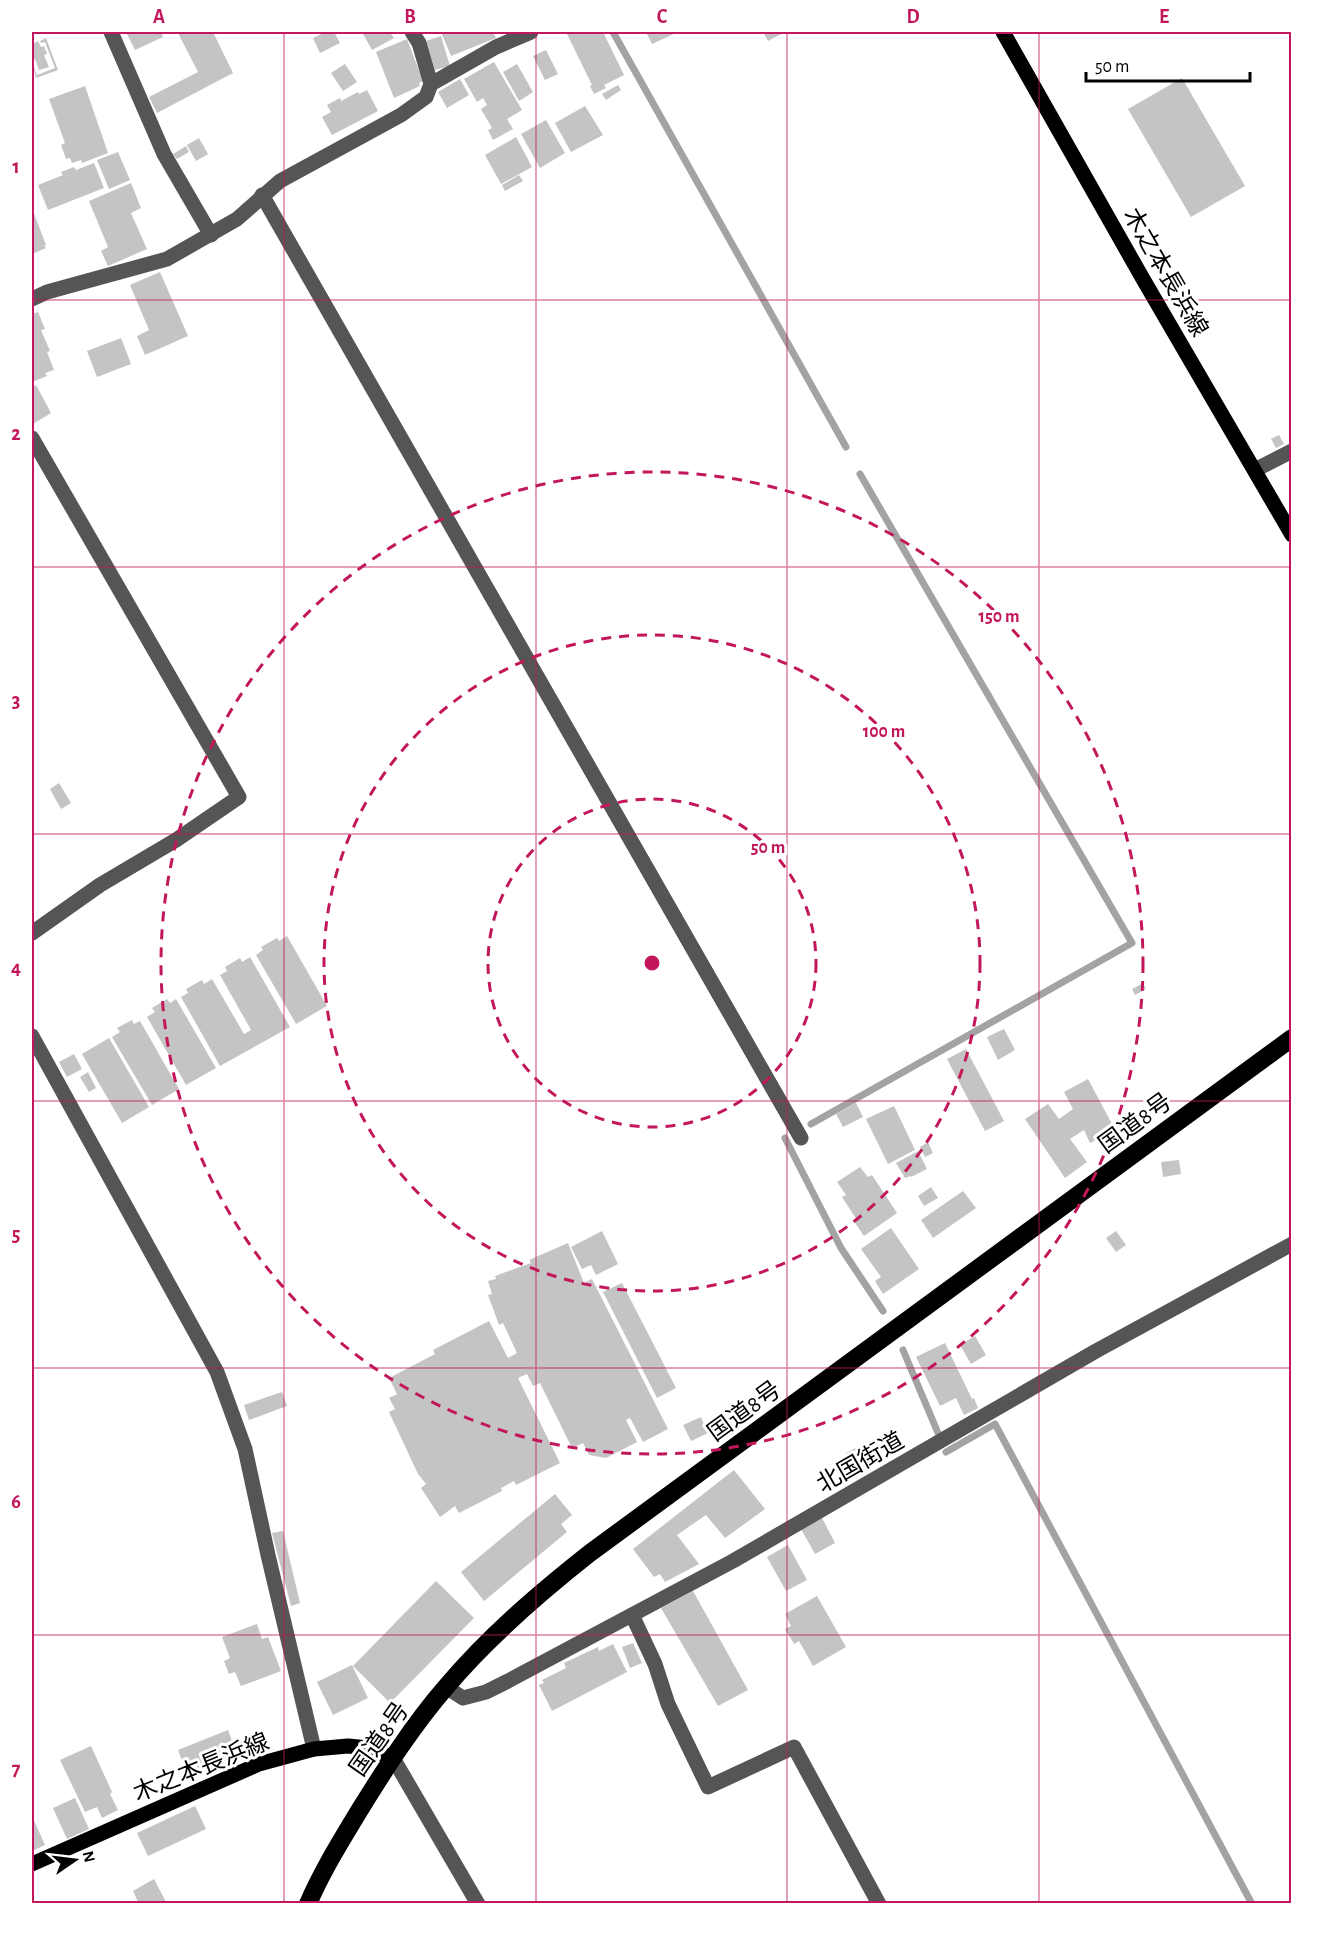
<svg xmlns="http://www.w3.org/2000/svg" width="1323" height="1935" font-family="'Alegreya Sans','Noto Sans JP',sans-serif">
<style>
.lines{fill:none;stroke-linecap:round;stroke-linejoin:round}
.stream{stroke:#a3a3a3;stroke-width:7}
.building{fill:#c4c4c4}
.minor{stroke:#555;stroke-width:15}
.major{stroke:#000;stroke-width:15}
.highway{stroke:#000;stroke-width:18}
.grid{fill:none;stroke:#c2185b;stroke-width:1.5;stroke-opacity:0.55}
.ring{fill:none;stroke:#c2185b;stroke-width:3;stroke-dasharray:10 8}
.labels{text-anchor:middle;stroke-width:6;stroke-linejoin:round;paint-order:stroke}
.street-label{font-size:24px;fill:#000;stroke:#fff}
.centre{fill:#c2185b;stroke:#fff;stroke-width:3}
.ring-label{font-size:18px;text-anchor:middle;font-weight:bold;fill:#c2185b;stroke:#fff;stroke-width:6;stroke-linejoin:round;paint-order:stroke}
.neatline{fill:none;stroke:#c2185b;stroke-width:2}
.grid-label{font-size:20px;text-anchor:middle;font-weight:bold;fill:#c2185b}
</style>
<rect width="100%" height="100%" fill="#fff"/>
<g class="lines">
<g class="stream">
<path d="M613,32l233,415"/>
<path d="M811,1124l321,-181 -272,-469"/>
<path d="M785,1138l56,110 42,63"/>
<path d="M903,1350l35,83"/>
<path d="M946,1452l49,-28 257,480"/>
</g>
</g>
<g class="building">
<path d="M126,32h35l2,5 -28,13z"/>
<path d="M180,32h33l20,41 -76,40 -8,-16 49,-25 -20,-39z"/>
<path d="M326,32h8l6,11 -20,10 -7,-15z"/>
<path d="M362,32h28l4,6 -22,12z"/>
<path d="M441,32h52l3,6 -45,18z"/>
<path d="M573,32h30l21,43 -20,10 2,3 -12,6 -4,-8 2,-1 -25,-51z"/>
<path d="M646,32h32l-26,12z"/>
<path d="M763,32h22l-17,9z"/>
<path d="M441,36l9,30 -15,4 -9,-29z"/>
<path d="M46,38l12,32 -22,8 -4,-16 5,13 18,-7 -10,-26 -4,1 -1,-2z"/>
<path d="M407,39l16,42 -4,2 1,3 -26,12 -18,-46z"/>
<path d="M38,41l3,6 3,-1 3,8 -3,1 5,12 -10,3 -4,-11 -2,1 -1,-4v-12z"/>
<path d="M546,50l12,24 -13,6 -12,-24z"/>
<path d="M494,62l28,48 -15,9 6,10 -20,11 -5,-10 4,-2 -11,-19 6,-4 -4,-7 -6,4 -13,-23z"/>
<path d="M345,64l12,18 -14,9 -12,-18z"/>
<path d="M517,64l16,28 -14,9 -16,-29z"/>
<path d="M1182,78l63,108 -54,31 -63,-108z"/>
<path d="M460,79l9,16 -22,13 -9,-16z"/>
<path d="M618,85l3,5 -15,10 -4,-6z"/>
<path d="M85,86l23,67 -26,10 -1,-3 -9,3 -2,-5 -4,1 -5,-14 4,-2 -16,-44z"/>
<path d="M367,90l11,21 -46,24 -10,-18 9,-5 -4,-7 13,-7 1,3 17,-9 1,2z"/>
<path d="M585,106l18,29 -32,17 -16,-29z"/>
<path d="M546,120l19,33 -25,15 -19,-34z"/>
<path d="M516,137l16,30 -31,17 -16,-29z"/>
<path d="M199,138l9,16 -12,7 -9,-16z"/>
<path d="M186,146l3,6 -12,7 -4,-5z"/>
<path d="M118,152l12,28 -21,9 -12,-29z"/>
<path d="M94,163l10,25 -56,22 -10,-25 25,-10 -2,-3 13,-5 2,3z"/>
<path d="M519,175l4,6 -18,10 -3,-6z"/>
<path d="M131,183l10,25 -10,5 16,36 -39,17 -7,-15 7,-4 -19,-46z"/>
<path d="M32,208l14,37 -2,1 2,2 -14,6z"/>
<path d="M160,272l28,64 -43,19 -8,-19 12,-6 -19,-45z"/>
<path d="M38,312l7,17 -4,1 9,21 -3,1 7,18 -9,3 2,3 -15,6v-68z"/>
<path d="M121,338l10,26 -34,13 -10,-26z"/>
<path d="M36,385l15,28 -18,11 -1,-37z"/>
<path d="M1279,435l5,9 -8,4 -5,-9z"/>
<path d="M59,783l12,20 -10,6 -11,-20z"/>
<path d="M287,936l40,70 -31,18 -40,-69 7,-5 -2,-3 16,-9 2,3z"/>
<path d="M250,957l40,70 -70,39 -39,-69 7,-4 -2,-4 16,-9 2,4 8,-5 32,55 7,-4 -31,-55 7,-4 -2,-4 15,-9 2,4z"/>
<path d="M1143,983l3,6 -11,6 -3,-6z"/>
<path d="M167,999l3,4 6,-4 40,69 -30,17 -39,-68 8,-5 -3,-4z"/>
<path d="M132,1020l2,4 6,-3 39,68 -27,16 -40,-68 8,-5 -3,-4z"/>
<path d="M1004,1029l11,21 -17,10 -11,-23z"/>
<path d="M109,1038l40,69 -27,16 -40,-69z"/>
<path d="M966,1049l38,72 -19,10 -38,-72z"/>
<path d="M74,1054l8,15 -15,8 -8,-15z"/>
<path d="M88,1072l8,16 -7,4 -9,-15z"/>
<path d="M1088,1079l31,58 -9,5 -4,-7 -16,8 -6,-13 -14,9 17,23 -22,16 -40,-59 23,-15 11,15 14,-10 -9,-17z"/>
<path d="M856,1103l7,14 -20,10 -7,-13z"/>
<path d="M894,1106l21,44 -27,14 -22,-45z"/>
<path d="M928,1142l5,11 -8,4 -5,-10z"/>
<path d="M918,1151l9,18 -16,8v-1l-6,2 -9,-15z"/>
<path d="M1179,1160l2,14 -18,3 -2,-15z"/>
<path d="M860,1167l8,10 4,-2 25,38 -33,23 -9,-13 2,-3 -15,-23 4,-2 -9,-13z"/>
<path d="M931,1187l7,11 -14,8 -6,-10z"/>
<path d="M963,1191l13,17 -43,30 -12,-18z"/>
<path d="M891,1228l28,41 -36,25 -8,-13 6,-4 -20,-28z"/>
<path d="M602,1231l16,33 -22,11 -5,-10 -9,4 -11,-22z"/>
<path d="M1116,1231l10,14 -10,7 -10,-14z"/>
<path d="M568,1243l16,40 8,-4 76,150 -25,13 -13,-24 -4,2 11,22 -31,16 -17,-3 -6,-12 -11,5 -32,-65 -7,3 -6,-12 -9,4 42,85 -44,22 -2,-4 -13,7 1,3 -43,22 -4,-7 -15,11 -19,-29 5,-4 -8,-10 -29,-62 6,-3 -6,-11 8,-4 -8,-16 46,-24 -2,-4 56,-29 19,37 9,-5 -14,-30 -4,2 -11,-30 4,-1 -4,-13 8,-2 -1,-3 36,-13 -2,-3z"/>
<path d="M622,1283l54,105 -19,10 -54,-106z"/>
<path d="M975,1336l11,19 -15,9 -11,-19z"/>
<path d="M945,1343l27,56 2,-1 4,10 -14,7 -8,-17 -16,8 -24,-49z"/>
<path d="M282,1392l5,14 -38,14 -5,-15z"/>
<path d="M701,1417l7,16 -17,8 -8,-16z"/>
<path d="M863,1444l9,18 -17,9 -9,-18z"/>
<path d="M734,1470l31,39 -40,29 -19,-23 -29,20 22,29 -34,18 -5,-8 -6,3 -21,-28z"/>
<path d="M555,1494l17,21 -11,9 6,8 -83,69 -23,-29z"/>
<path d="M822,1518l13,25 -20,11 -14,-25z"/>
<path d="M283,1531l17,72 -9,3 -19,-73z"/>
<path d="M788,1545l19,35 -21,11 -19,-34z"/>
<path d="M436,1581l38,37 -84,85 -37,-37z"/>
<path d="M693,1591l55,99 -30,16 -57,-98z"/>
<path d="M817,1596l29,51 -33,19 -14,-25 -5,3 -9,-15 6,-3 -6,-12z"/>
<path d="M257,1624l5,15 6,-2 13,34 -40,15 -6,-14 -6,2 -5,-13 6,-3 -8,-21z"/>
<path d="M633,1643l9,20 -12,5 -8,-21z"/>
<path d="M613,1644l14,28 -75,39 -13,-26 5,-2 -2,-3 24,-12 -2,-5 34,-16 1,4z"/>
<path d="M352,1665l16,33 -35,17 -16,-33z"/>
<path d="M228,1730l10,27 -50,20 -10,-27z"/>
<path d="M91,1746l21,46 -2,2 8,16 -16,8 -5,-11 -12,5 -25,-52z"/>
<path d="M75,1798l14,31 -22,10 -14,-31z"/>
<path d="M195,1806l11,23 -58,27 -11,-23z"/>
<path d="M32,1816l13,29 -13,6z"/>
<path d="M154,1879l13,25h-28l-6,-13z"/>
</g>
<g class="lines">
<g class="minor">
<path d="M111,32l53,122 47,81"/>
<path d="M412,32l7,11 12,41"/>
<path d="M262,195l539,943"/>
<path d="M32,299l15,-7 120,-33 70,-40 43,-38 121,-66 25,-18 5,-13 65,-37 35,-15"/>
<path d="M32,438l207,359 -63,43 -76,45 -68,48"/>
<path d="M1255,470l37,-19"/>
<path d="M32,1036l185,336 28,77 23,106 46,194"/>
<path d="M632,1615l23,49 13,40 40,83 86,-40 85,157"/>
<path d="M446,1687l17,11 23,-6 22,-11 225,-120 363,-210 196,-107"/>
<path d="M393,1758l85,146"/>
</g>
<g class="major">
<path d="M1003,32l140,247 149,256"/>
<path d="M32,1864l227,-100 55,-15 34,-3 21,2 24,10"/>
</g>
<path class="highway" d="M308,1904c14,-33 33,-63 51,-93 26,-42 54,-86 87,-124 42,-50 92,-93 144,-134l702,-515"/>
</g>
<path class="grid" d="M284,32v1872M536,32v1872M787,32v1872M1039,32v1872M32,300h1260M32,567h1260M32,834h1260M32,1101h1260M32,1368h1260M32,1635h1260"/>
<g class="ring">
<circle cx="652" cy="963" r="164"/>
<circle cx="652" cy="963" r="328"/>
<circle cx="652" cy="963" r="491"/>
</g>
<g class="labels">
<g class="street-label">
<text transform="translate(1166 272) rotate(60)" y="8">木之本長浜線</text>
<text transform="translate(1135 1123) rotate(-36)" y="8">国道8号</text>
<text transform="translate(744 1411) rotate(-36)" y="8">国道8号</text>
<text transform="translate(860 1462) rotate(-30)" y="8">北国街道</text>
<text transform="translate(379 1739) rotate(-55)" y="8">国道8号</text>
<text transform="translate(201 1767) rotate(-22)" y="8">木之本長浜線</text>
</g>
</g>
<circle cx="652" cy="963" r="9" class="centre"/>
<g class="ring-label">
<text x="999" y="622">150 m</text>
<text x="884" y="737">100 m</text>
<text x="768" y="853">50 m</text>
</g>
<rect width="1323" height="1935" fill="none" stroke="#ffffff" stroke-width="66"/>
<g transform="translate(75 1860) rotate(76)" stroke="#ffffff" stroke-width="4.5" paint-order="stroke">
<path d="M0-4.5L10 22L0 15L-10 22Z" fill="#000000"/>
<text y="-9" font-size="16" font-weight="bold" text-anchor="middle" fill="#000000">N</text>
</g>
<path d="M1086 72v9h164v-9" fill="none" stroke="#000000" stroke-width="3"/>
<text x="1095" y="72" font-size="18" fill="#000000" stroke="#ffffff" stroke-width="4.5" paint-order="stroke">50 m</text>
<rect x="33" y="33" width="1257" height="1869" class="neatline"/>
<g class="grid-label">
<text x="159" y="23">A</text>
<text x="410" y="23">B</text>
<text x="662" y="23">C</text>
<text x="913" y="23">D</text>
<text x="1164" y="23">E</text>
<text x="16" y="173">1</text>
<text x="16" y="440">2</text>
<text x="16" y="707">3</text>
<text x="16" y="974">4</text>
<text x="16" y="1241">5</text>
<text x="16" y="1508">6</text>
<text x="16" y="1775">7</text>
</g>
</svg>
